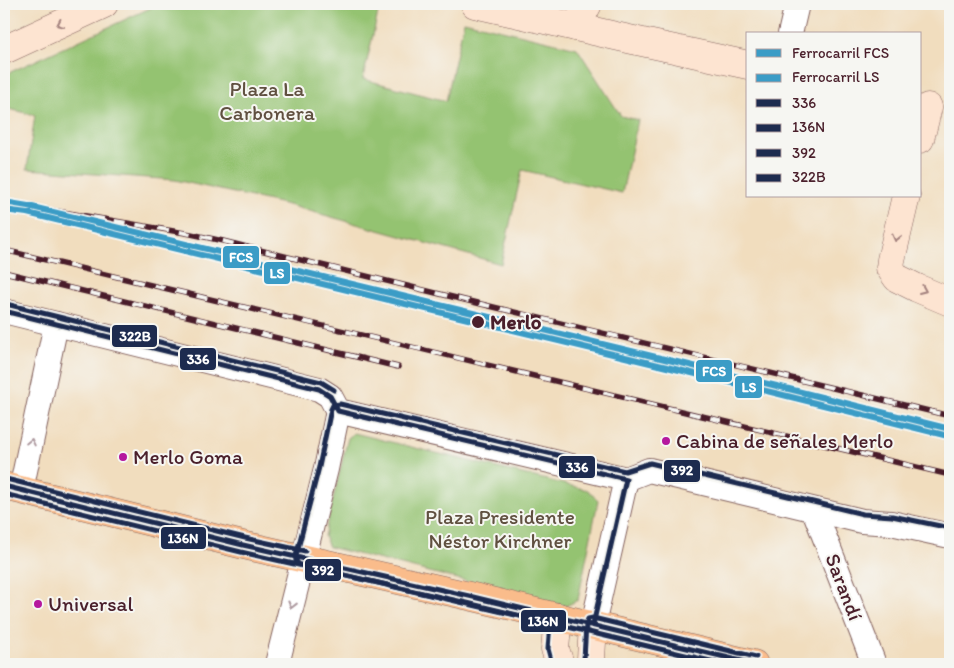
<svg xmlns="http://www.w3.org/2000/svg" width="954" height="668" font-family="Itim,sans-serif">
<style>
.green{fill:#94c371;stroke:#6f714e}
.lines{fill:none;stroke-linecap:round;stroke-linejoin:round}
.street-casing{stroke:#84625e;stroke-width:26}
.secondary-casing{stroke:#84625e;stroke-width:29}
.primary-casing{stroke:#84625e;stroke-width:29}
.street{stroke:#fff;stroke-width:24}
.secondary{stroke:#fde4d1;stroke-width:28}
.primary{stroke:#fabc8b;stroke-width:28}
.rail-casing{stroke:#4a1f2b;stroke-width:5.5}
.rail{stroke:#f6f6f2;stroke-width:4;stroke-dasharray:11;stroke-linecap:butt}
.bus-1-casing{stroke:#f6f6f2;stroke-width:9}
.bus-2-casing{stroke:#f6f6f2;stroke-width:9}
.bus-3-casing{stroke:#f6f6f2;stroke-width:9}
.bus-4-casing{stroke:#f6f6f2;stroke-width:9}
.bus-1{stroke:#1d2b4f;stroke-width:5}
.bus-2{stroke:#1d2b4f;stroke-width:5}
.bus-3{stroke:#1d2b4f;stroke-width:5}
.bus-4{stroke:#1d2b4f;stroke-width:5}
.rail-1-casing{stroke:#f6f6f2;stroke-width:10}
.rail-2-casing{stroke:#f6f6f2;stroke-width:10}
.rail-1{stroke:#3b9cc6;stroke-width:6}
.rail-2{stroke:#3b9cc6;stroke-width:6}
.oneway{stroke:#a4827e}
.oneway2{stroke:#ae9aa0}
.stop-dot{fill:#4a1f2b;stroke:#f6f6f2;stroke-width:2}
.poi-dot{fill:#b5179e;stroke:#f6f6f2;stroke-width:2}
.labels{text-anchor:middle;stroke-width:4;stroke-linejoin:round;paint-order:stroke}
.park-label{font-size:21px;fill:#605040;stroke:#f6f6f2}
.stop-label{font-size:21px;font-weight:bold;fill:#4a1f2b;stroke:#f6f6f2;text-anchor:start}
.poi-label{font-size:21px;fill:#4a1f2b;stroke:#f6f6f2;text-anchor:start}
.street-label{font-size:21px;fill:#4a1f2b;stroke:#f6f6f2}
.line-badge{stroke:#f6f6f2;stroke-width:2}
.badge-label{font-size:14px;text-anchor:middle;font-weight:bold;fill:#fff}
</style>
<rect width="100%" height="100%" fill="#f6f6f2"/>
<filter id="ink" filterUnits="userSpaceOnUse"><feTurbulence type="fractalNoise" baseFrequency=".02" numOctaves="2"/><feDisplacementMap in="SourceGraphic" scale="10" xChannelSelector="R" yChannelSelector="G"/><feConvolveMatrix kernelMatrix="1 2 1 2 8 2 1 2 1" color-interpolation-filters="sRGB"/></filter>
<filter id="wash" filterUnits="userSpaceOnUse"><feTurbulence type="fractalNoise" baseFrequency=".0096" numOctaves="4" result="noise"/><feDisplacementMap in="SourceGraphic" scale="20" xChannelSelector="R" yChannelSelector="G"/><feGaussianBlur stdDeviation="1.12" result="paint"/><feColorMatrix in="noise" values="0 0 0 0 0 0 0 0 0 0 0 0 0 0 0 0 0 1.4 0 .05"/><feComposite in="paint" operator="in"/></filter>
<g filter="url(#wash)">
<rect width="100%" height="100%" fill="#f1ddbe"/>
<g class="green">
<path d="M159,4h221l-17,75 83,22 18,-80 113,27 44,68 17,4 -16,73 -100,-23 -21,94 -213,-59 -113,-25 -148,-11 8,-54 -31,-7v-33z"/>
<path d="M354,433l234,57 10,11 -20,99 -12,6 -237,-59 -5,-11 24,-98z"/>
</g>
</g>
<g filter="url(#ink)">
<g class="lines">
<g class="street-casing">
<g id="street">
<path d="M790,34l7,-30"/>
<path d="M4,311l315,78 11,7 8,15 288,68 23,-9 213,51 29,2 59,13"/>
<path d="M21,490l35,-166"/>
<path d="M814,510l60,154"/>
<path d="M593,625l33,-146"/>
<path d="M277,664l49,-195 12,-58"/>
</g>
</g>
<g class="secondary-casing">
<g id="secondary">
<path d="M475,4l158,36 115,25"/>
<path d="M576,27l12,-23"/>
<path d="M4,50l100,-46"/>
<path d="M920,139l8,-32"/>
<path d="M906,196l-15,64 -1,8 7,10 20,10 33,14"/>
<path d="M558,617l-3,32 5,15"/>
<path d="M592,664l-1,-5 2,-34"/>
</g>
</g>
<g class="primary-casing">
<path id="primary" d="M4,486l239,59 226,51 285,68"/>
</g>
<use href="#street" class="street"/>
<use href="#secondary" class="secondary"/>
<use href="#primary" class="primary"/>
<g class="rail-casing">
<g id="rail">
<path d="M28,206l163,28 32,7 258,63 469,112"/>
<path d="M4,250l946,225"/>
<path d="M4,272l394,95"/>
</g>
</g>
<use href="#rail" class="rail"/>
<g class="bus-1-casing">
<g id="bus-1">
<path d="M4,311l315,78 11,7 8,15 288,68 -33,146"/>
<path d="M4,486l239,59 226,51 285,68"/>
</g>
</g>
<g class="bus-2-casing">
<path id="bus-2" d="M4,494l237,58 226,51 256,61"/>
</g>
<g class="bus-3-casing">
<g id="bus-3">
<path d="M552,664l-4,-15 2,-26 -249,-58c-4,-1 -6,-4 -5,-9l23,-89 12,-58 2,-4 7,-1 285,67 25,-8 213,51 29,2 58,12"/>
<path d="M584,664v-5l2,-35 2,-5 5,-1 163,39"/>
</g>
</g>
<g class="bus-4-casing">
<g id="bus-4">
<path d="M6,304l315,78 13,8"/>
<path d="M6,479l239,59 60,13"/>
</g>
</g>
<use href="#bus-1" class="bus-1"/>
<use href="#bus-2" class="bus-2"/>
<use href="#bus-3" class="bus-3"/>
<use href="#bus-4" class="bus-4"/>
<g class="rail-1-casing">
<path id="rail-1" d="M4,202l24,4 753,181 169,42"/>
</g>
<g class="rail-2-casing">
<path id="rail-2" d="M4,210l23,3 752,181 169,42"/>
</g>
<use href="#rail-1" class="rail-1"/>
<use href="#rail-2" class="rail-2"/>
</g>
<defs><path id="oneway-chevron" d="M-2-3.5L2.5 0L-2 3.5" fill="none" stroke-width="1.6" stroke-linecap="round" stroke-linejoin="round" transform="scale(1.25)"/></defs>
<g class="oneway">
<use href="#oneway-chevron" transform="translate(60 24) rotate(155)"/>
<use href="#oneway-chevron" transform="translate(896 238) rotate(104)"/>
<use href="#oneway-chevron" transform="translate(923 290) rotate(23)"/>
</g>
<g class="oneway2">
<use href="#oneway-chevron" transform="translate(31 442) rotate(-78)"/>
<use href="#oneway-chevron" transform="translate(292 605) rotate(104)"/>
</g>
</g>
<circle class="stop-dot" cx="478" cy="322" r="7"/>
<g class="poi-dot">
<circle cx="666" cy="441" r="5"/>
<circle cx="123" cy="457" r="5"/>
<circle cx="38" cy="604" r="5"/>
</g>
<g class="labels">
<g class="park-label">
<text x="267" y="96">Plaza La<tspan x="267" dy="24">Carbonera</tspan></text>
<text x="500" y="524">Plaza Presidente<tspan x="500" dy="24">Néstor Kirchner</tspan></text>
</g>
<g class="stop-label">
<text x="490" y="329">Merlo</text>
</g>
<g class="poi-label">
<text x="676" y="448">Cabina de señales Merlo</text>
<text x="133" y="464">Merlo Goma</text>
<text x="48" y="611">Universal</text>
</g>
<g class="street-label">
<text transform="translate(844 587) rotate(69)" y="7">Sarandí</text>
</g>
</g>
<g class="line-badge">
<rect x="222" y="245" width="38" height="24" rx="5" fill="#3b9cc6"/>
<rect x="263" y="261" width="28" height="24" rx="5" fill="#3b9cc6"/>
<rect x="111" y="324" width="47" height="24" rx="5" fill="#1d2b4f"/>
<rect x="179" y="347" width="38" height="24" rx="5" fill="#1d2b4f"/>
<rect x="695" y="359" width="38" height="24" rx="5" fill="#3b9cc6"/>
<rect x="734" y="375" width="29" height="24" rx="5" fill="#3b9cc6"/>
<rect x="558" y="455" width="38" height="24" rx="5" fill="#1d2b4f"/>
<rect x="663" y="459" width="38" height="24" rx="5" fill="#1d2b4f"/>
<rect x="160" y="526" width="47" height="24" rx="5" fill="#1d2b4f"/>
<rect x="304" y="558" width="38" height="24" rx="5" fill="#1d2b4f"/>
<rect x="520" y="609" width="47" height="24" rx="5" fill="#1d2b4f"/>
</g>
<g class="badge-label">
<text x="241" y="262">FCS</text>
<text x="277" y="278">LS</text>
<text x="135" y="341">322B</text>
<text x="198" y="364">336</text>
<text x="714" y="376">FCS</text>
<text x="749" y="392">LS</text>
<text x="577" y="472">336</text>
<text x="682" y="475">392</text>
<text x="183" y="543">136N</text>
<text x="323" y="575">392</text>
<text x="543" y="626">136N</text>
</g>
<rect width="954" height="668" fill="none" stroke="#f6f6f2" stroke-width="20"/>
<rect x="746" y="32" width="175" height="165" fill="#f6f6f2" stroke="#b1a0a2"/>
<rect x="756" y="49" width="25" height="8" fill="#3b9cc6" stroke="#b1a0a2"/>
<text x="792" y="58" font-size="15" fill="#4a1f2b">Ferrocarril FCS</text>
<rect x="756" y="74" width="25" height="8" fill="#3b9cc6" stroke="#b1a0a2"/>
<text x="792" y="82" font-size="15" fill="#4a1f2b">Ferrocarril LS</text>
<rect x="756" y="99" width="25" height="8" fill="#1d2b4f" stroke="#b1a0a2"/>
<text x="792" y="108" font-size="15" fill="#4a1f2b">336</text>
<rect x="756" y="124" width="25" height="8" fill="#1d2b4f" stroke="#b1a0a2"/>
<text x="792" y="132" font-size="15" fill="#4a1f2b">136N</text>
<rect x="756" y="149" width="25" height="8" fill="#1d2b4f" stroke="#b1a0a2"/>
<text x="792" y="158" font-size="15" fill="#4a1f2b">392</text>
<rect x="756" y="174" width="25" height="8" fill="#1d2b4f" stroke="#b1a0a2"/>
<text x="792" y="182" font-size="15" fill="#4a1f2b">322B</text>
</svg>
